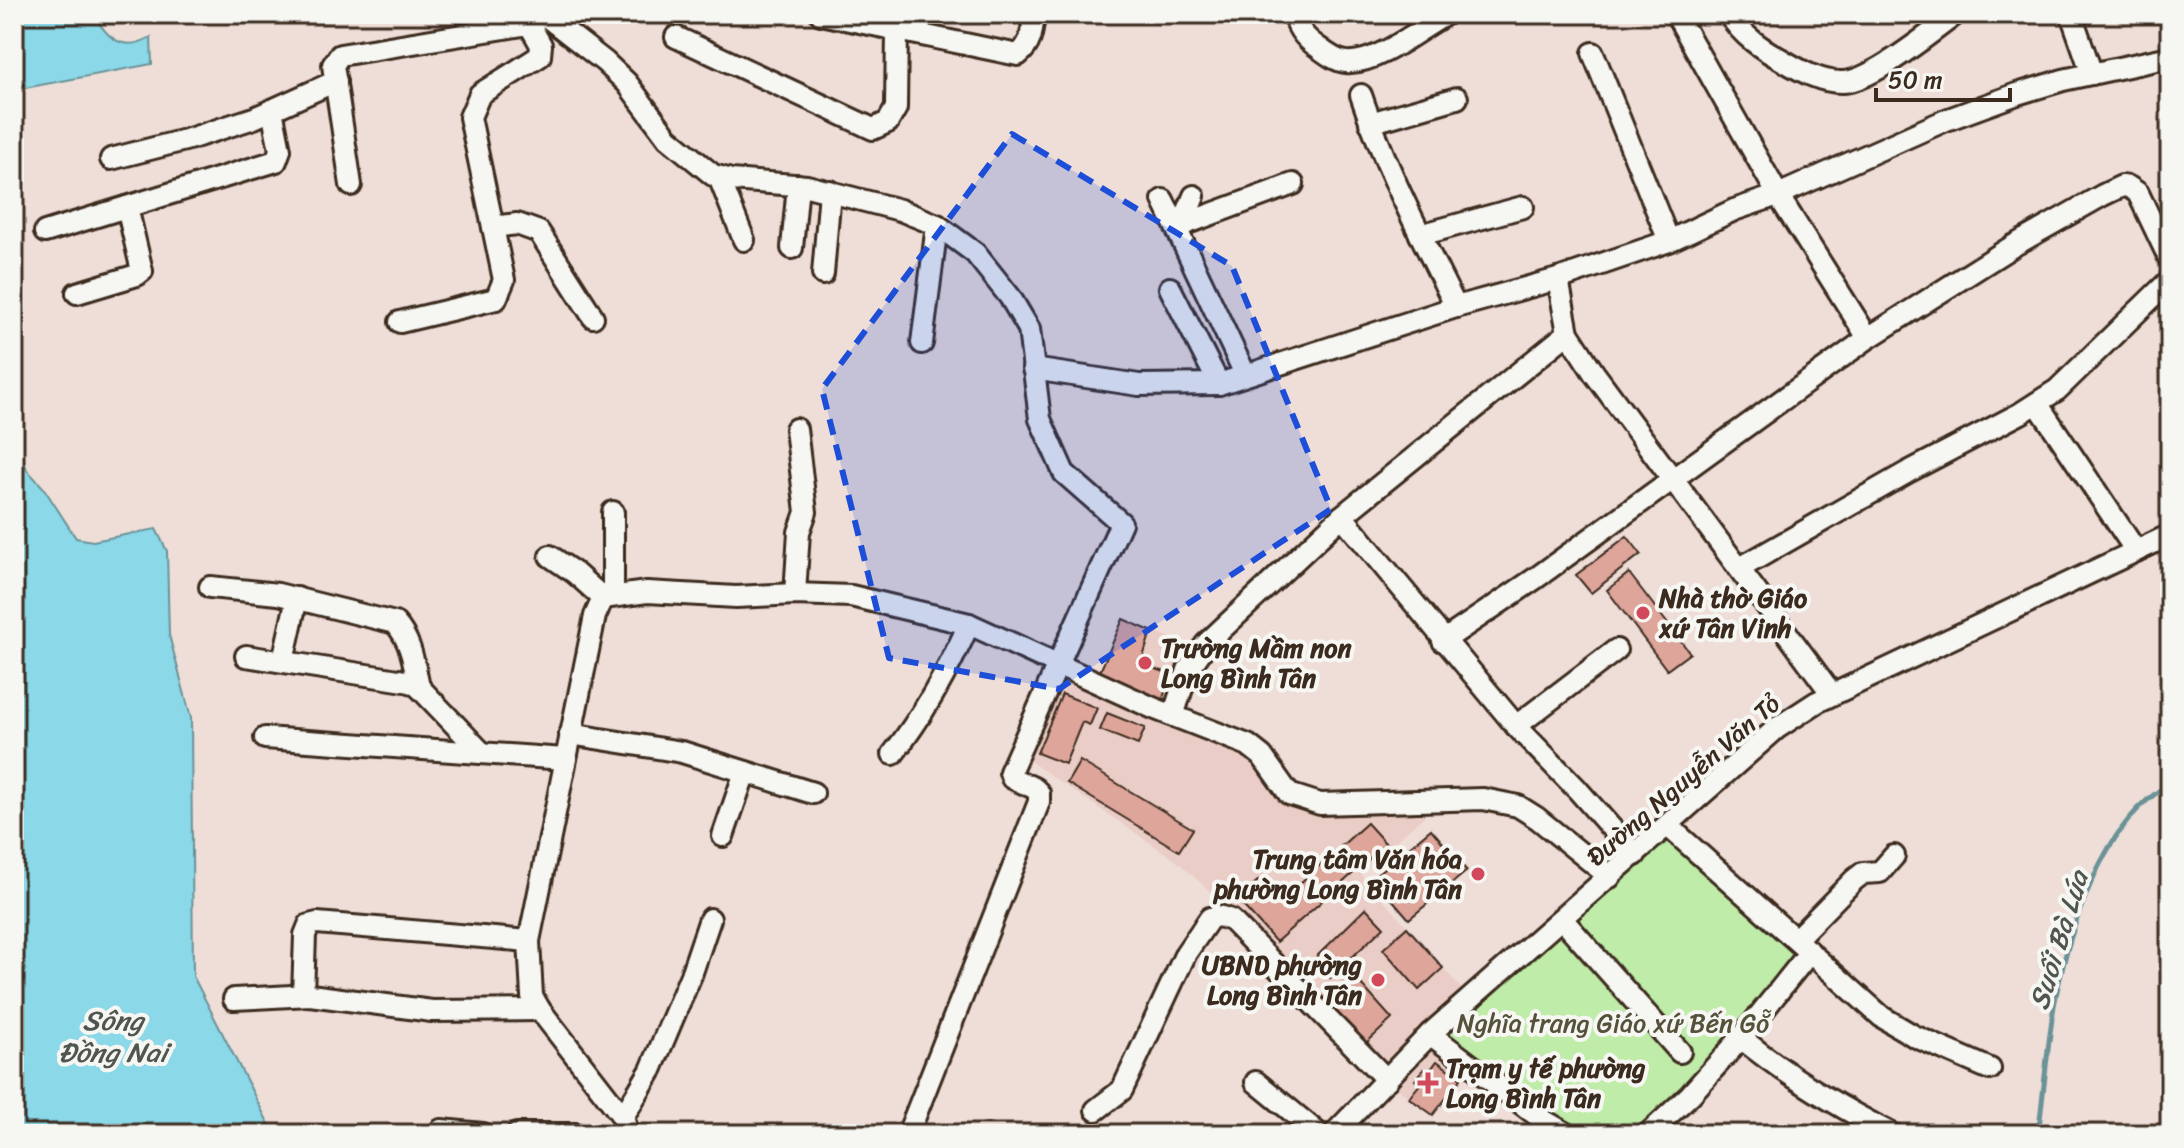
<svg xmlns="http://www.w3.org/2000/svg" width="2184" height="1148" font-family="Sriracha,sans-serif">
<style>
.built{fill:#eacdc6}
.green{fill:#bfeca9;stroke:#7d8b64;stroke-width:2}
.water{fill:#8ad8e8;stroke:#6a9297;stroke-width:2}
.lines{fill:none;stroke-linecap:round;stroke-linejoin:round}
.stream{stroke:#6a9297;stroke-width:5}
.building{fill:#dea59b;stroke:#3b2a1e;stroke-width:2}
.minor-casing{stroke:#3b2a1e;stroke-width:26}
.minor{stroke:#f6f6f2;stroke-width:20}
.marked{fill:#1d4ed8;fill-opacity:0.2;stroke:#1d4ed8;stroke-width:6;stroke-dasharray:16 10;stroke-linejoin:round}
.poi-dot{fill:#d1495b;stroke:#f6f6f2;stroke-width:3}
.labels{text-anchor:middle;stroke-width:8;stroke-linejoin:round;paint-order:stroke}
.poi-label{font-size:26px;font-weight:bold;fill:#3b2a1e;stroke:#f6f6f2;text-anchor:start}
.street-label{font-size:26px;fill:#3b2a1e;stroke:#f6f6f2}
.park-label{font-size:26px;fill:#55513a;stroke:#f6f6f2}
.water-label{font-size:28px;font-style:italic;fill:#4f5650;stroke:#f6f6f2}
</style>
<rect width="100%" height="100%" fill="#efded8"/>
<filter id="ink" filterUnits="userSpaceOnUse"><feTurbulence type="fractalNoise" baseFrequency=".0125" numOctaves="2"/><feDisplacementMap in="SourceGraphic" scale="16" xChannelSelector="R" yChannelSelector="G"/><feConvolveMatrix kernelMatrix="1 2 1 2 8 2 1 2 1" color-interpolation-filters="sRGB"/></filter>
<g filter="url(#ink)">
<g class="built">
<path d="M1123,619l74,29 -25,60 -74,-32z"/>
<path d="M1059,672l190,82 35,45 149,9 -73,65 104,119 -41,34 -39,43 -109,-118 -97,-89 -156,-106z"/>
<path d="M1435,1044l34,25 -36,46 -38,-28z"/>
</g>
<path class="green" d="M1671,837l132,117 -161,180h-66l-134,-96z"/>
<g class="water">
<path d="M14,14h79c15,25 30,39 58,23l1,27 -138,26z"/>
<path d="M14,244l6,42 2,62 -8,2z"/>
<path d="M14,448l10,13 3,9 16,17 33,51 17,3 63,-12 11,22 2,84 22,83 2,258 81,158h-260z"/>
</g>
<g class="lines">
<path class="stream" d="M2038,1134c6,-42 9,-86 16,-128 14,-73 47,-184 116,-222"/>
</g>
<g class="building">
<path d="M1627,536l14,18 -50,39 -15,-18z"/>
<path d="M1629,573l61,80 -23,17 -60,-80z"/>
<path d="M1123,619l28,12 -10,33 30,10 -10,30 -63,-28z"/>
<path d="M1062,694l35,14 -7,17 -8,-3 -17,42 -28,-11z"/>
<path d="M1107,713l38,15 -7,17 -38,-15z"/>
<path d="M1080,761l113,68 -14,22 -112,-68z"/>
<path d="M1367,823l19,21 -110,98 -39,-43 22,-19 20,22z"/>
<path d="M1431,829l36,42 -58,48 -36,-42z"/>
<path d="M1366,908l18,19 -54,51 -17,-18z"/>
<path d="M1407,927l36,41 -24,22 -36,-41z"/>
<path d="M1353,975l39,44 -29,27 -41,-44z"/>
<path d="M1437,1061l24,18 -28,36 -24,-17 11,-14 -5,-4 9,-11 5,3z"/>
</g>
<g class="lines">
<g class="minor-casing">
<g id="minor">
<path d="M821,14l197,41c14,-11 14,-24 16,-41"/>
<path d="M1295,14c1,15 12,26 24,34 8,6 17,13 27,14 30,3 74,-33 100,-48"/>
<path d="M1676,14l102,181 90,143"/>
<path d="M1729,14c13,22 33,35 55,47 17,10 37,21 57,21 29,1 90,-50 115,-68"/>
<path d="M2071,14l21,60"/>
<path d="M546,16l59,46 22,21 41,55 45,37 18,5 76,6 93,24 37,15 38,28 35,44 19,32 11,90 24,54 57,50 -111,249 2,6 22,10 5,5v9l-131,332"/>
<path d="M676,37l197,92 15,-7 8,-14 1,-78"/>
<path d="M1593,53l76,188"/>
<path d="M1361,95c24,73 61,143 95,212"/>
<path d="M1370,123l87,-25"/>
<path d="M111,159l78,-20 65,-21 82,-37"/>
<path d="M719,177l25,63"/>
<path d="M351,185l-18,-120 7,-10 189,-31"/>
<path d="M1163,200l82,174"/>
<path d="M1182,225l111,-41"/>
<path d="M493,227l24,-3 22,8 54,85"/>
<path d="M45,232l231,-71 4,-11 -8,-40"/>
<path d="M1179,233l15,-37"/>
<path d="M1420,235l103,-28"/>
<path d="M792,248l6,-63"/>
<path d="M823,274l7,-83"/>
<path d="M1558,279l10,54 26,40 238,321"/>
<path d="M1170,288l49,96"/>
<path d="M77,293l60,-18 5,-4 -15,-64"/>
<path d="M400,322l96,-23 8,-19 -34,-163 10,-23 60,-38 1,-11 -12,-21 16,-10"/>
<path d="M922,343l15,-118"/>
<path d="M1033,369l106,16 80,-1 237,-77 102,-28 111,-38 65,-31 44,-15 168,-75 71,-26 46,-14 107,-23"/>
<path d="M2037,403l99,148"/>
<path d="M1342,516l174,210 61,63 58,66"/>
<path d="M550,556l25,17 28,25"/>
<path d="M1740,568l168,-96 113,-59 36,-23 113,-110"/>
<path d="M210,587l68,7 117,29c16,17 19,41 24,64"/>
<path d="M795,594l4,-62 7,-20 -10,-83"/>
<path d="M613,596v-84"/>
<path d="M1443,641l93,-63 332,-240 145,-92 90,-51 19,-9 7,1 9,6 32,67"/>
<path d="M246,656l165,26 8,5 63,66"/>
<path d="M283,661l14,-63"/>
<path d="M1173,716l15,-46 18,-26 136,-128 226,-183"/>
<path d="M1516,726l100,-76"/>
<path d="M570,734l112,18 131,41"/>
<path d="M265,738l300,21"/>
<path d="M893,754c32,-41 55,-83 76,-130"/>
<path d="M1668,826l214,191 32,19 76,33"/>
<path d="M723,836l22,-64"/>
<path d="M1562,919l118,133"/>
<path d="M1796,939l58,-59 9,-7 17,-1 14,-16"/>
<path d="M303,995l2,-60 4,-10 8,-2 212,18"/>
<path d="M234,999l76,-4 122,16 108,-1"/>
<path d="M1430,1034l113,86 24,14"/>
<path d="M1741,1038l69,-86"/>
<path d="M1256,1082l63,52"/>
<path d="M1096,1110l26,-20 64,-137 24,-35 9,-2 12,4 156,160"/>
<path d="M623,1117l28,-47 40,-95 19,-56"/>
<path d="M441,1130l42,4"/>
<path d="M517,1134h59"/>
<path d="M628,1134l-5,-17 -83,-107 -8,-14 -3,-55 66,-325 8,-18 44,-6 89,5 59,-3 56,2 118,28 184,84 95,37 14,11 27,38 31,10 163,-5 35,7 19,12 73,59"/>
<path d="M1334,1134l96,-100 347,-306 40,-26 353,-167"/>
<path d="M1648,1134l42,-39 51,-57c46,38 98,69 151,96"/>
</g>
</g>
<use href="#minor" class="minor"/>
</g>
</g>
<path class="marked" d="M1012,134l220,132 99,243 -272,180 -170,-31 -67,-269z"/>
<g class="poi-dot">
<circle cx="1643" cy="613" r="8"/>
<circle cx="1145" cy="663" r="8"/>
<circle cx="1478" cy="874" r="8"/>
<circle cx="1378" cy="980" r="8"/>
<path d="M1424 1071h8v8h8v8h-8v8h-8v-8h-8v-8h8z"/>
</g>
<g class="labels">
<g class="poi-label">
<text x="1659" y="607">Nhà thờ Giáo<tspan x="1659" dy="30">xứ Tân Vinh</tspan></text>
<text x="1161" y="657">Trường Mầm non<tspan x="1161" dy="30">Long Bình Tân</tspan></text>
<text x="1462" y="868" text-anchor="end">Trung tâm Văn hóa<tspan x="1462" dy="30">phường Long Bình Tân</tspan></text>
<text x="1362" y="974" text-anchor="end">UBND phường<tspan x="1362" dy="30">Long Bình Tân</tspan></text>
<text x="1446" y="1077">Trạm y tế phường<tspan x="1446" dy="30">Long Bình Tân</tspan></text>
</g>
<g class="street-label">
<text transform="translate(1683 780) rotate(-41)" y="9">Đường Nguyễn Văn Tỏ</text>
</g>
<g class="park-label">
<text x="1613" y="1032">Nghĩa trang Giáo xứ Bến Gỗ</text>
</g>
<g class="water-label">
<text transform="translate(2058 940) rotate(-73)" y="10">Suối Bà Lúa</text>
<text x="113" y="1030">Sông<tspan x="113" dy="32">Đồng Nai</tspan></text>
</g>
</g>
<rect width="2184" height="1148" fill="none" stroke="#f6f6f2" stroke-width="48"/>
<rect x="24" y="24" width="2136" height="1100" fill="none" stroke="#3b2a1e" stroke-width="3" filter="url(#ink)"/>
<path d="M1876 88v12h134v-12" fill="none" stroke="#3b2a1e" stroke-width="4"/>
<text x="1888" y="88" font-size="24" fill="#3b2a1e" stroke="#f6f6f2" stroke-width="6" paint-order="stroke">50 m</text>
</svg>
